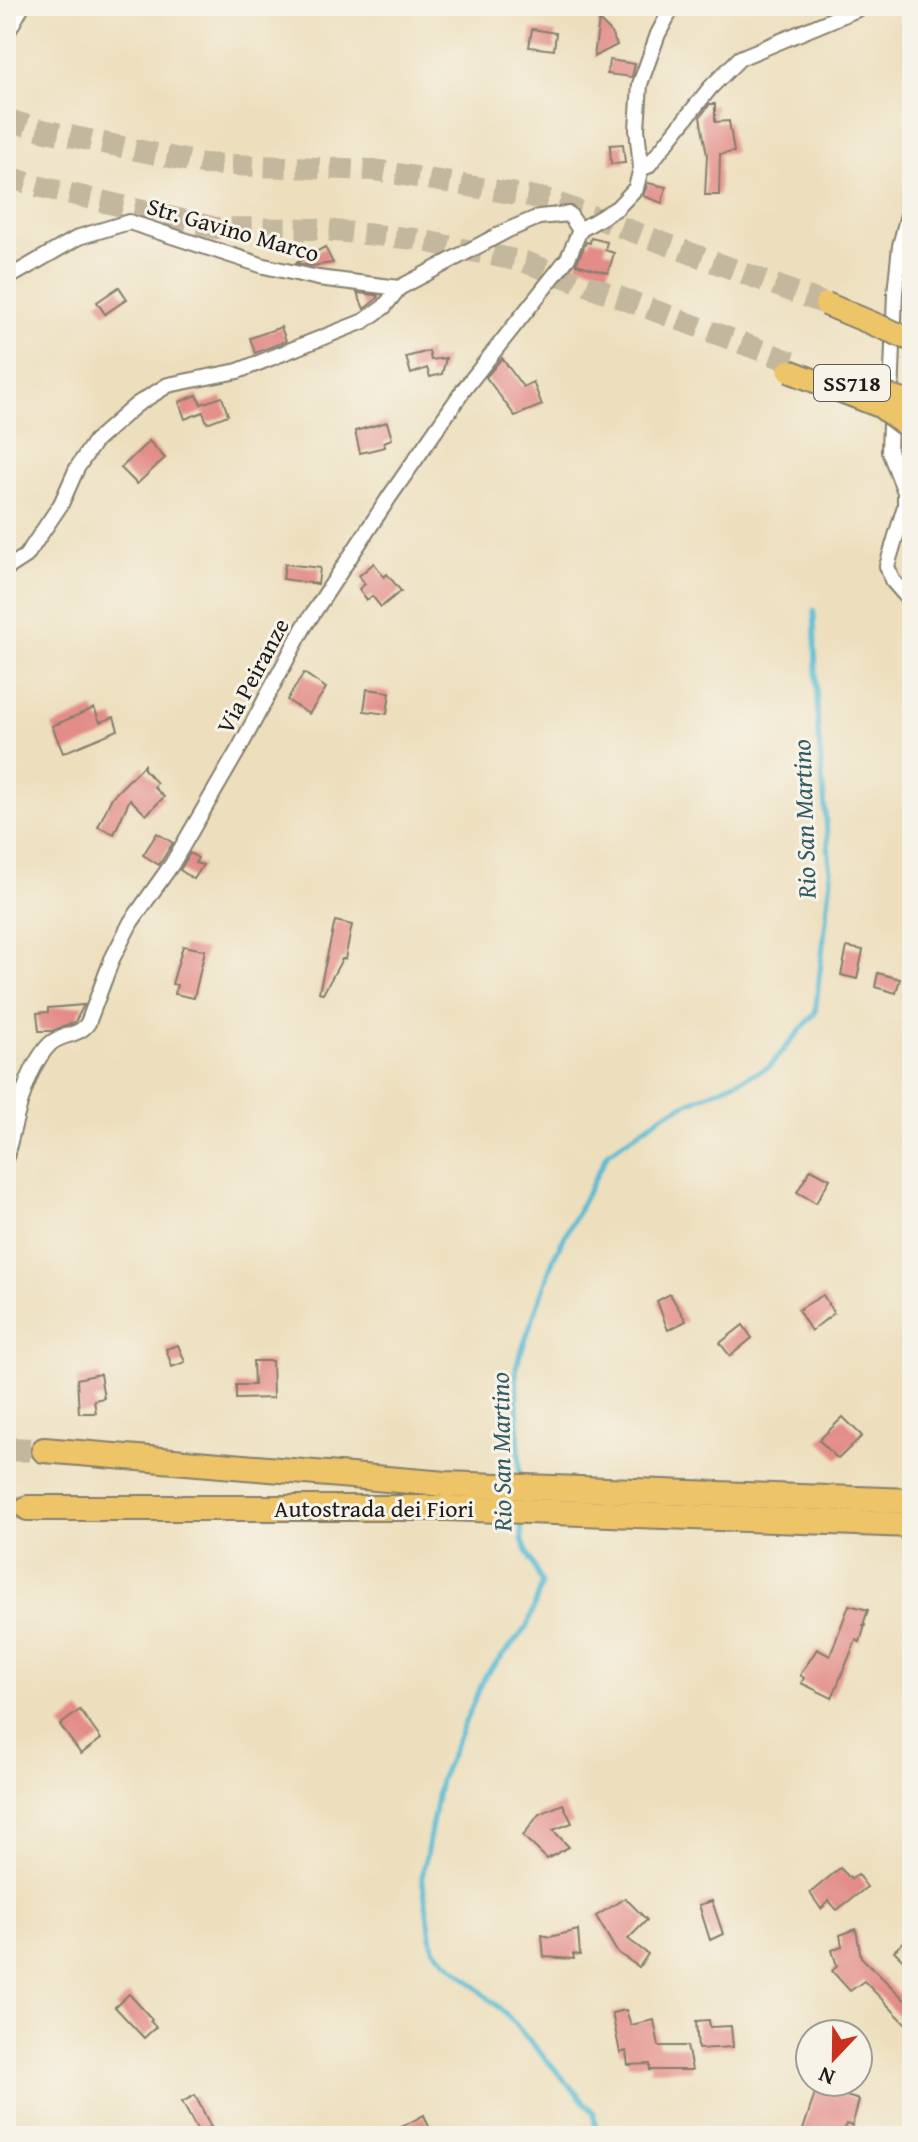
<svg xmlns="http://www.w3.org/2000/svg" width="918" height="2142" font-family="'Gentium Book Plus',serif">
<style>
.lines{fill:none;stroke-linecap:round;stroke-linejoin:round}
.stream{stroke:#53b9d1;stroke-width:5}
.building{fill:#e38c88}
.trunk-tunnel{stroke:#c3b89d;stroke-width:22;stroke-dasharray:22 11;stroke-linecap:butt}
.motorway-tunnel{stroke:#c3b89d;stroke-width:24;stroke-dasharray:24 12;stroke-linecap:butt}
.minor-casing{stroke:#847e6c;stroke-width:18}
.motorway-casing{stroke:#847e6c;stroke-width:28}
.minor{stroke:#fff;stroke-width:14}
.motorway{stroke:#eec469;stroke-width:24}
.trunk-bridge-casing{stroke:#847e6c;stroke-width:26;stroke-linecap:butt}
.trunk-bridge{stroke:#eec469;stroke-width:22}
.labels{text-anchor:middle;stroke-width:6;stroke-linejoin:round;paint-order:stroke}
.shield{fill:#f7f3e8;stroke:#5e5c59;stroke-width:2}
.shield-label{font-size:22px;font-weight:bold;fill:#1c1c1c}
.street-label{font-size:24px;fill:#1c1c1c;stroke:#f7f3e8}
.water-label{font-size:26px;font-style:italic;fill:#325b64;stroke:#f7f3e8}
</style>
<rect width="100%" height="100%" fill="#f7f3e8"/>
<filter id="ink" filterUnits="userSpaceOnUse"><feTurbulence type="fractalNoise" baseFrequency=".0125" numOctaves="2"/><feDisplacementMap in="SourceGraphic" scale="16" xChannelSelector="R" yChannelSelector="G"/><feConvolveMatrix kernelMatrix="1 2 1 2 8 2 1 2 1" color-interpolation-filters="sRGB"/></filter>
<filter id="wash" filterUnits="userSpaceOnUse"><feTurbulence type="fractalNoise" baseFrequency=".006" numOctaves="4" result="noise"/><feDisplacementMap in="SourceGraphic" scale="32" xChannelSelector="R" yChannelSelector="G"/><feGaussianBlur stdDeviation="1.8" result="paint"/><feColorMatrix in="noise" values="0 0 0 0 0 0 0 0 0 0 0 0 0 0 0 0 0 1.4 0 .05"/><feComposite in="paint" operator="in"/></filter>
<g filter="url(#wash)">
<rect width="100%" height="100%" fill="#eddfbd"/>
<g class="lines">
<g class="stream">
<path d="M520,1479l-4,-112 38,-110 54,-104 58,-40 103,-46 46,-54 16,-135 -13,-148 -4,-120"/>
<path d="M521,1517l1,23 20,44 -15,43 -42,49 -45,104 -18,98 11,70 72,65 89,100 2,23"/>
</g>
</g>
<g id="blocks">
<g class="building">
<path d="M599,20l11,11 7,14 -23,12z"/>
<path d="M532,29l24,4 -2,17 -25,-3z"/>
<path d="M610,60l25,4 -3,13 -25,-3z"/>
<path d="M710,104h5v18l14,-1 5,31 -14,2 -1,41h-14l2,-40 -7,-38z"/>
<path d="M623,144l2,19 -14,1 -1,-19z"/>
<path d="M648,183l18,4 -4,16 -19,-7z"/>
<path d="M591,238l16,4 -2,8 9,3 -6,20 -32,-9 10,-22 4,1z"/>
<path d="M325,247l8,16 -21,3 -16,-3z"/>
<path d="M119,287l8,12 -22,15 -8,-12z"/>
<path d="M357,293l20,2 1,3 -14,11z"/>
<path d="M281,327l5,14 -31,12 -5,-15z"/>
<path d="M429,351l2,9 15,-2 -4,16 -12,3 -3,-9 -16,6 -5,-17z"/>
<path d="M502,358l21,29 10,-5 9,23 -27,11 -29,-39z"/>
<path d="M197,395l4,9 21,-7 6,18 -21,8 -4,-11 -18,7 -6,-17z"/>
<path d="M387,422l5,17 -8,3 1,5 -25,6 -5,-22z"/>
<path d="M149,441l16,17 -28,26 -16,-16z"/>
<path d="M374,563l10,14 3,-3 14,17 -20,16 -9,-11 -5,4 -8,-11 6,-5 -6,-8z"/>
<path d="M285,564l35,4 -2,16 -35,-5z"/>
<path d="M277,627l11,8 -13,21 -12,-8z"/>
<path d="M304,673l22,15 -17,26 -22,-14z"/>
<path d="M367,689l23,3 -3,22 -23,-3z"/>
<path d="M94,708l6,14 14,-5 4,13 -55,23 -11,-27z"/>
<path d="M144,765v4l13,14 -3,4 10,10 -18,18 -16,-16 -16,35 -16,-7 14,-30z"/>
<path d="M157,833l16,10 -14,22 -16,-10z"/>
<path d="M190,853l8,5 -3,5 8,2 -9,14 -14,-9z"/>
<path d="M335,921l17,4 -7,34h-3l-19,35 -4,-2z"/>
<path d="M183,946l22,4 -11,48 -19,-4 2,-9 -5,-1z"/>
<path d="M847,947l16,3 -6,29 -16,-4z"/>
<path d="M878,973l22,6 -4,14 -21,-6z"/>
<path d="M84,1005l-9,17 -23,9h-13l-2,-18 11,-1v-4z"/>
<path d="M811,1169l19,10 -14,24 -19,-11z"/>
<path d="M670,1294l16,27 -18,9 -11,-29z"/>
<path d="M823,1295l11,18 -23,18 -13,-21z"/>
<path d="M743,1325l9,13 -22,18 -10,-13z"/>
<path d="M178,1345l7,17 -13,5 -6,-18z"/>
<path d="M253,1361h19l1,37 -37,1v-14h18z"/>
<path d="M100,1374l4,24 -10,2 2,13h-17l-2,-34z"/>
<path d="M843,1417l19,19 -24,23 -19,-19z"/>
<path d="M849,1605l19,5 -5,15h2l-5,17 -4,-2 -24,58 -31,-15 3,-5 -4,-3 17,-26 13,7z"/>
<path d="M80,1710l21,29 -20,15 -21,-29z"/>
<path d="M563,1804l9,19 -19,7 16,17 -22,12 -24,-23 16,-22z"/>
<path d="M840,1868l11,11 7,-4 9,12 -30,23 -8,-9 -8,8 -11,-16z"/>
<path d="M625,1898l22,22 -19,19 20,15 -9,13 -22,-15 -21,-36z"/>
<path d="M712,1901l11,33 -13,6 -11,-35z"/>
<path d="M856,1929l5,28 51,50v23l-48,-49 -14,10 -18,-20 5,-5 -5,-16 10,-4 -2,-11z"/>
<path d="M578,1930l2,25 -7,-1 1,5 -30,-2 -2,-22 8,2z"/>
<path d="M912,1934v34l-18,-17z"/>
<path d="M129,1994l23,25 -2,2 6,6 -12,11 -29,-31z"/>
<path d="M626,2010l5,15 23,-5 5,26h28l5,24h-42v-6l-22,1 -2,-14 -6,2 -8,-40z"/>
<path d="M709,2020l1,7 21,-1 2,21 -35,2 -2,-28z"/>
<path d="M817,2087l42,13 -7,26 -6,-2 -5,12h-40z"/>
<path d="M195,2095l16,32 -12,6 -17,-31z"/>
<path d="M424,2115l9,21h-48z"/>
</g>
</g>
</g>
<g filter="url(#ink)">
<use href="#blocks" fill-opacity="0" stroke="#847e6c" stroke-width="2"/>
<g class="lines">
<g class="trunk-tunnel">
<path d="M6,119l31,10 166,35 171,6 172,29 280,105"/>
<path d="M6,176l31,10 179,42 99,1 100,10 110,23 267,100"/>
</g>
<g class="motorway-tunnel">
<path d="M6,1449l38,1"/>
<path d="M6,1507l22,1"/>
</g>
<g class="minor-casing">
<g id="minor">
<path d="M6,35l16,-29"/>
<path d="M641,168l7,-2 62,-78 30,-30 125,-52"/>
<path d="M912,199l-12,47 -5,47 -6,158 16,41v14l-18,60 5,14 20,23"/>
<path d="M580,230l37,-22 19,-20 5,-20 -4,-39 3,-45 18,-50 15,-28"/>
<path d="M6,279l73,-42 50,-15 135,44 54,12 81,10 109,-58 31,-13 30,-3 11,16"/>
<path d="M6,569l20,-13 35,-52 16,-36 18,-27 41,-36 32,-20 70,-14 126,-50 20,-14 15,-19"/>
<path d="M6,1157c9,-34 19,-88 44,-113 11,-11 29,-7 38,-21l24,-64 19,-37 41,-58 68,-117 64,-120 86,-131 75,-108 103,-130 12,-28"/>
</g>
</g>
<g class="motorway-casing">
<g id="motorway">
<path d="M44,1450l402,34 466,17"/>
<path d="M28,1508h419l465,17"/>
</g>
</g>
<use href="#minor" class="minor"/>
<use href="#motorway" class="motorway"/>
<g class="trunk-bridge-casing">
<g id="trunk-bridge">
<path d="M826,304l86,36"/>
<path d="M789,371l91,35 32,24"/>
<path d="M872,390l40,14"/>
</g>
</g>
<use href="#trunk-bridge" class="trunk-bridge"/>
</g>
</g>
<g class="labels">
<rect class="shield" x="814" y="365" width="76" height="36" rx="6"/>
<g class="shield-label">
<text x="852" y="391">SS718</text>
</g>
<g class="street-label">
<text transform="translate(233 230) rotate(16)" y="8">Str. Gavino Marco</text>
<text transform="translate(253 676) rotate(-62)" y="8">Via Peiranze</text>
<text x="374" y="1517">Autostrada dei Fiori</text>
</g>
<g class="water-label">
<text transform="translate(804 819) rotate(-92)" y="9">Rio San Martino</text>
<text transform="translate(501 1452) rotate(-91)" y="9">Rio San Martino</text>
</g>
</g>
<rect width="918" height="2142" fill="none" stroke="#f7f3e8" stroke-width="32"/>
<g transform="translate(834 2058) rotate(202)"><circle r="38" fill="#f7f3e8" stroke="#9f9d96" stroke-width="2"/>
<path d="M0-6L14 30L0 20L-14 30Z" fill="#c8321e"/>
<text y="-12" font-size="22" font-weight="bold" text-anchor="middle" fill="#1c1c1c">N</text>
</g>
</svg>
